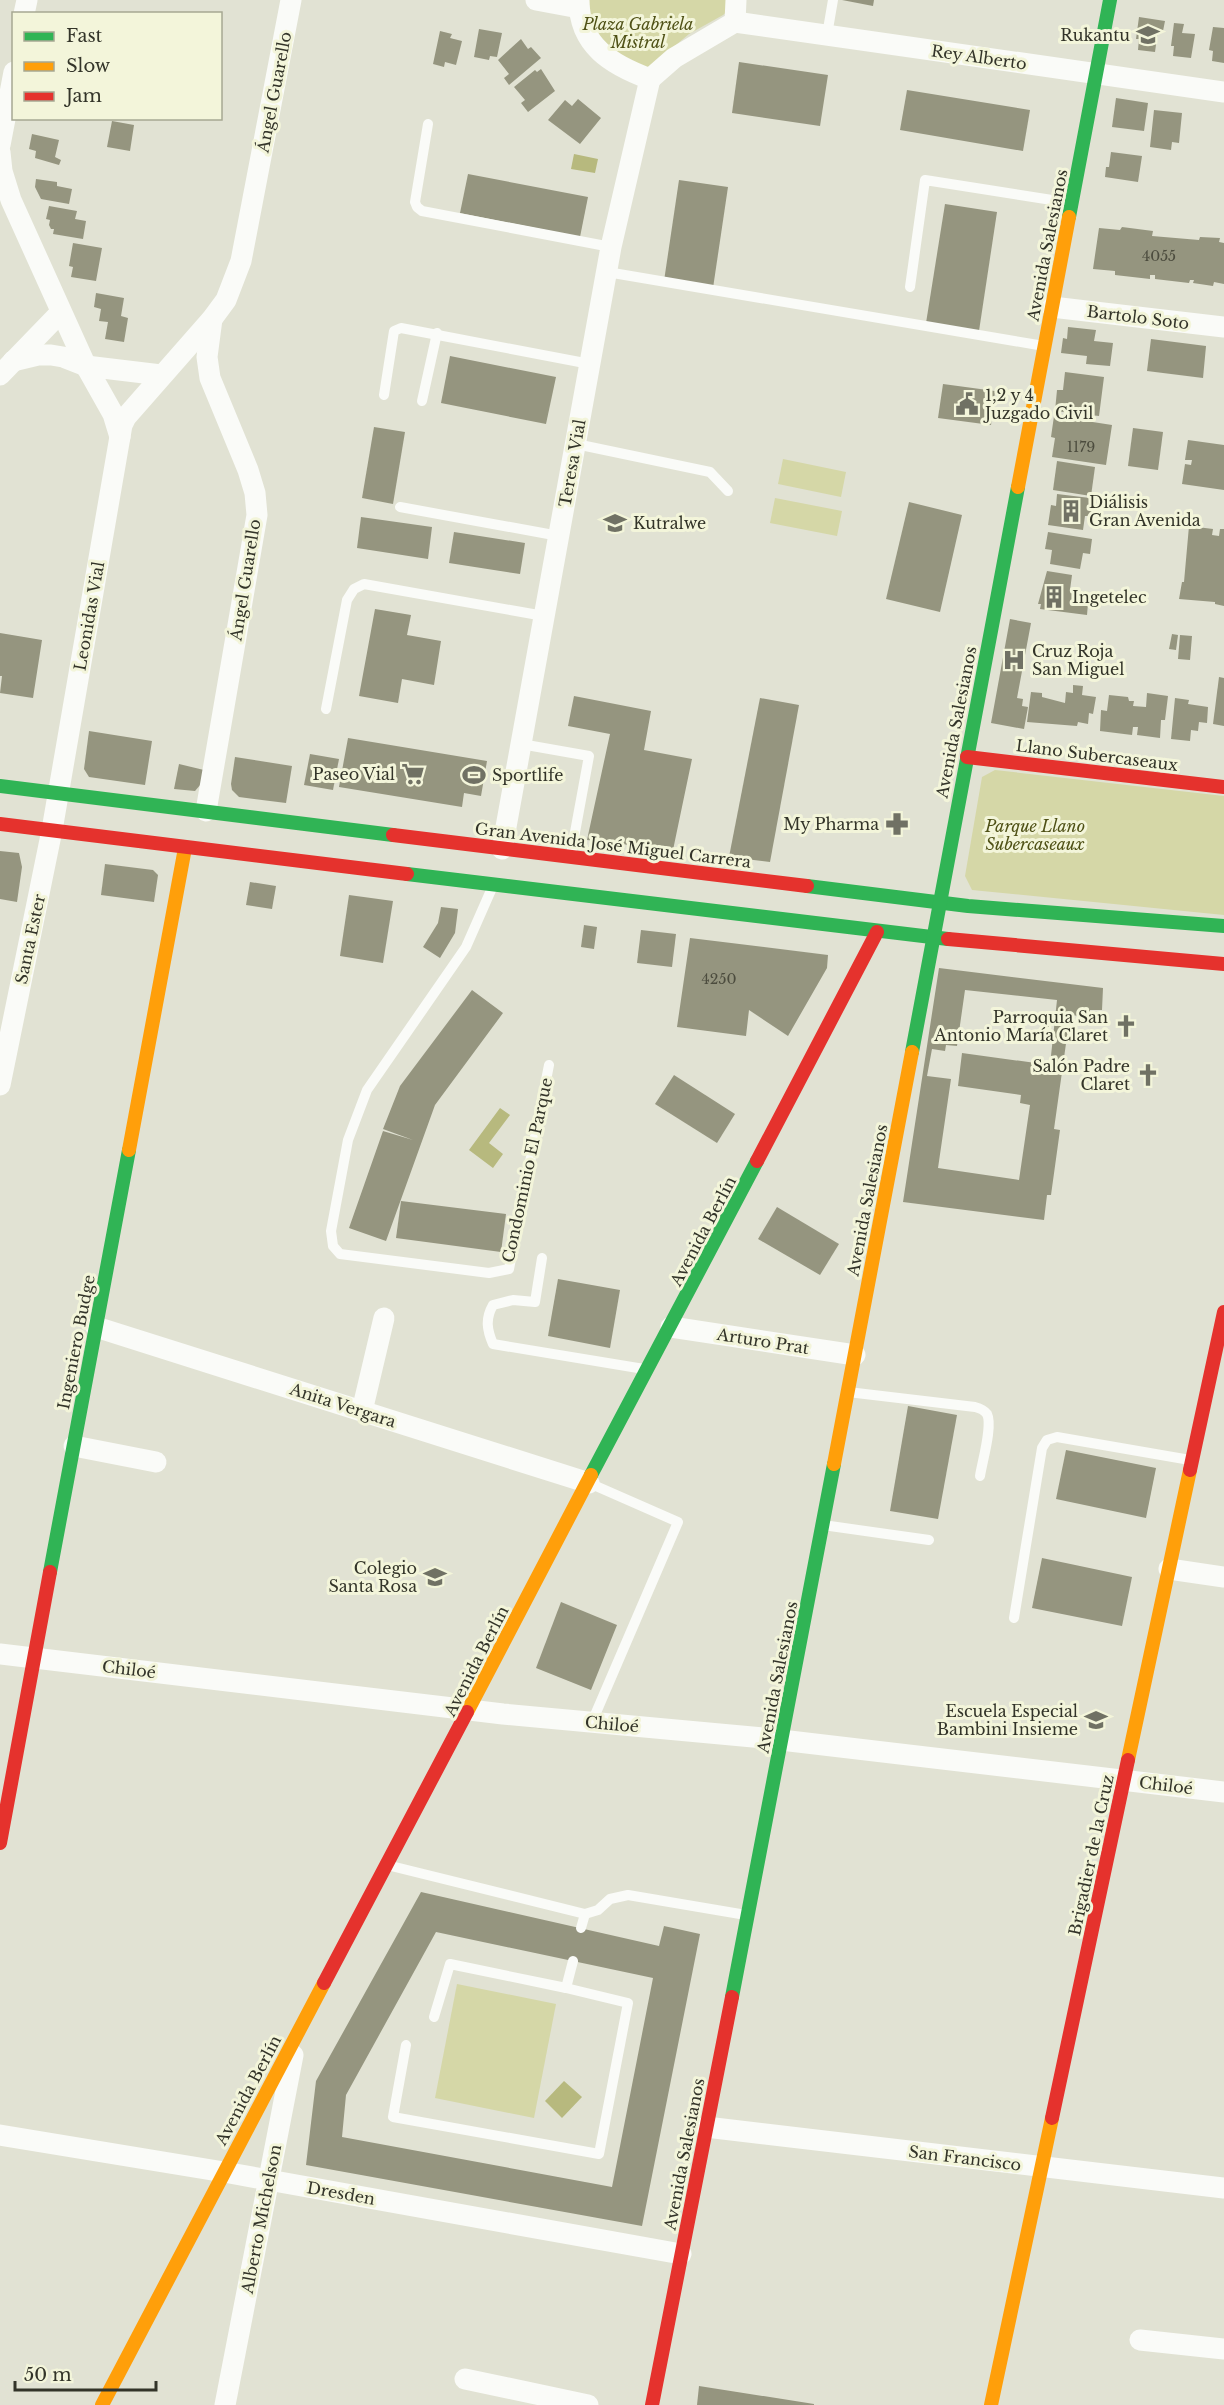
<svg xmlns="http://www.w3.org/2000/svg" width="1224" height="2405" font-family="'Libre Baskerville',serif">
<style>
.green{fill:#d5d7a7}
.water{fill:#b7b97e}
.building{fill:#95957f;fill-rule:evenodd}
.lines{fill:none;stroke-linecap:round;stroke-linejoin:round}
.lane{stroke:#fafbf8;stroke-width:10}
.street{stroke:#fafbf8;stroke-width:21}
.fast{stroke:#30b455;stroke-width:14}
.slow{stroke:#ff9f0a;stroke-width:14}
.jam{stroke:#e5322d;stroke-width:14}
.labels{text-anchor:middle;stroke-width:6;stroke-linejoin:round;paint-order:stroke}
.number-label{font-size:14px;fill:#4c4c3e}
.park-label{font-size:16px;font-style:italic;fill:#4f5116;stroke:#f3f5da}
.poi-label{font-size:16px;fill:#333429;stroke:#f3f5da;text-anchor:end}
.street-label{font-size:16px;fill:#333429;stroke:#f3f5da}
</style>
<rect width="100%" height="100%" fill="#e1e2d3"/>
<g class="green">
<path d="M585,0h149l-4,9 -7,6 -34,19 -44,37 -43,-23z"/>
<path d="M783,459l63,13 -5,25 -63,-13z"/>
<path d="M775,498l67,13 -5,25 -67,-13z"/>
<path d="M995,770l229,26v119l-252,-25 -7,-14 17,-99z"/>
<path d="M457,1984l99,20 -22,114 -99,-20z"/>
</g>
<g class="water">
<path d="M574,154l24,5 -3,14 -24,-4z"/>
<path d="M500,1108l10,7 -21,28 14,11 -10,14 -24,-18z"/>
<path d="M564,2081l18,16 -20,21 -17,-17z"/>
</g>
<g class="building">
<path d="M842,0h32l-1,6z"/>
<path d="M1139,17l26,4 -2,10 -5,-1 -3,22 -17,-2 1,-11h-3z"/>
<path d="M1174,23l10,1 -2,9 13,1 -4,24 -18,-2 1,-10h-3z"/>
<path d="M1213,27l11,1v35l-12,-2 1,-10 -4,-1z"/>
<path d="M479,29l23,4 -5,24 -7,-1 -1,4 -15,-3z"/>
<path d="M440,31l12,3 -2,4 12,3 -6,24 -11,-3 -1,5 -11,-3z"/>
<path d="M521,39l7,10 3,-2 10,11 -32,27 -5,-7 5,-4 -11,-14z"/>
<path d="M739,62l89,13 -8,51 -88,-13z"/>
<path d="M541,69l14,22 -27,21 -7,-9 4,-3 -11,-13 21,-17 2,2z"/>
<path d="M907,90l123,20 -7,41 -123,-21z"/>
<path d="M1116,98l32,5 -4,28 -32,-4z"/>
<path d="M578,99l23,19 -21,26 -32,-24 17,-20 7,6z"/>
<path d="M1154,110l28,3 -3,30 -7,-1 -1,8 -21,-3z"/>
<path d="M112,121l22,4 -4,26 -23,-4z"/>
<path d="M32,134l27,6 -4,17 6,3 -2,5 -24,-7 1,-7 -7,-2z"/>
<path d="M1111,152l31,4 -4,26 -33,-5 1,-10h3z"/>
<path d="M468,174l120,23 -8,40 -120,-24z"/>
<path d="M36,179l21,3v4l15,3 -3,15 -28,-5 -6,-12z"/>
<path d="M679,180l49,7 -15,101 -49,-7z"/>
<path d="M945,204l52,8 -18,119 -53,-8z"/>
<path d="M49,206l28,5 -2,8 11,2 -3,18 -30,-5 1,-5h-3l-2,-4 1,-5 -4,-1z"/>
<path d="M1122,227l31,4 -1,5 47,4 1,-3 20,1 -1,4 5,1v41l-10,-2 -1,4 -20,-3 1,-3h-4l-1,3 -34,-4v-4h-5v4l-35,-4v-4l-22,-2 6,-41 21,2z"/>
<path d="M73,243l29,5 -6,33 -25,-4 2,-10 -4,-1z"/>
<path d="M96,293l28,5 -3,18 7,2 -4,24 -19,-3 3,-17 -9,-1 2,-12 -7,-2z"/>
<path d="M1068,327l28,3 -2,11 19,2 -3,23 -24,-2 1,-8 -26,-3 2,-15 4,1z"/>
<path d="M1151,339l55,7 -3,32 -56,-7z"/>
<path d="M450,356l106,21 -10,47 -105,-21z"/>
<path d="M1065,372l39,5 -5,39 -44,-5 2,-21h6z"/>
<path d="M943,384l52,7 -4,34 -53,-7z"/>
<path d="M1054,416l58,9 -6,40 -54,-8 3,-19 -4,-1z"/>
<path d="M374,427l31,5 -12,72 -31,-6z"/>
<path d="M1133,428l30,4 -5,38 -30,-4z"/>
<path d="M1188,440l36,5v45l-42,-6 3,-20 6,1 1,-5h-7z"/>
<path d="M1057,461l38,6 -4,29 -38,-6z"/>
<path d="M1057,494l33,4v3l4,1 -2,14h-7l-2,14 -35,-5 3,-20 5,1z"/>
<path d="M909,502l53,13 -22,97 -54,-13z"/>
<path d="M361,517l71,10 -4,32 -71,-11z"/>
<path d="M1189,526l24,3 -1,6 7,1 1,-7h4v77l-9,-2v-2l-36,-3 3,-17h2z"/>
<path d="M454,532l71,11 -5,31 -71,-11z"/>
<path d="M1048,532l44,7 -2,15 -7,-1 -3,16 -30,-5 2,-14 -7,-1z"/>
<path d="M1047,571l25,4 -2,15 19,2 -2,23 -47,-6 1,-5h-3z"/>
<path d="M375,609l36,6 -4,20 34,6 -7,44 -32,-6 -4,24 -39,-7z"/>
<path d="M1010,619l21,4 -14,75 6,1 -1,7 6,1 -4,22 -33,-6z"/>
<path d="M0,633l42,7 -9,58 -33,-5 2,-17h-2z"/>
<path d="M1172,634l6,1 -2,15 -7,-1z"/>
<path d="M1180,635l12,1 -2,24 -12,-1z"/>
<path d="M1219,677l5,1v48l-11,-2z"/>
<path d="M1073,685l10,1 -1,9 14,2 -3,17 -4,-1 -1,11 -10,-2 -1,4 -50,-4 4,-30 11,1v4l23,6 1,-11 7,1z"/>
<path d="M1147,693l21,3 -3,24h-4l-1,18 -23,-3 1,-8h-5l-1,8 -32,-4 1,-21 6,1 2,-16 19,2 1,4h5l-1,5 13,1z"/>
<path d="M574,696l77,15 -7,39 48,9 -19,91 -86,-10 23,-106 -42,-8z"/>
<path d="M760,698l39,7 -29,157 -41,-5z"/>
<path d="M1175,698l14,2 -1,4 20,3 -1,16 -8,-1 -1,9 -7,-1 -1,11 -19,-2z"/>
<path d="M89,731l63,10 -7,44 -56,-8 -5,-8z"/>
<path d="M348,738l139,23 -6,35 -17,-3 -2,14 -123,-20z"/>
<path d="M310,754l29,5 -6,31 -29,-5z"/>
<path d="M235,757l57,9 -6,37 -47,-6 -7,-7 -1,-6z"/>
<path d="M179,764l25,6 -3,14 -6,7 -21,-2z"/>
<path d="M0,851l19,2 3,14 -5,35 -17,-3z"/>
<path d="M105,864l48,6 5,5 -4,27 -53,-7z"/>
<path d="M250,882l26,4 -4,23 -26,-4z"/>
<path d="M349,895l44,6 -10,62 -43,-7z"/>
<path d="M441,907l17,2 -3,24 -15,25 -17,-11 15,-24z"/>
<path d="M584,925l13,2 -3,22 -13,-2z"/>
<path d="M641,930l35,4 -4,33 -35,-4z"/>
<path d="M690,938l138,17 -1,13 -39,68 -39,-26 -3,26 -69,-9z"/>
<path d="M939,968l164,20 -1,22h-12v7l-20,-2 -16,114 6,1 -9,65h-4l-3,25 -141,-18zM965,990l92,10 -7,65 -88,-12 -4,33 63,9 -1,8 10,2 -11,75 -81,-12 13,-89 -24,-3 5,-27 13,2 1,-6 11,1z"/>
<path d="M472,990l31,23 -68,92 -49,136 -37,-13 34,-97 30,9 -30,-11 17,-43z"/>
<path d="M674,1075l61,39 -18,29 -62,-39z"/>
<path d="M401,1201l105,13 -5,38 -105,-14z"/>
<path d="M777,1207l62,37 -19,31 -62,-36z"/>
<path d="M558,1279l62,11 -10,58 -62,-12z"/>
<path d="M908,1406l49,9 -19,104 -48,-8z"/>
<path d="M1066,1450l90,18 -10,50 -90,-19z"/>
<path d="M1042,1558l90,19 -10,49 -90,-18z"/>
<path d="M561,1602l56,23 -26,65 -55,-22z"/>
<path d="M421,1892l238,54 5,-20 36,8 -58,292 -336,-61 10,-84zM436,1932l217,46 -41,209 -270,-50 4,-42z"/>
<path d="M699,2386l115,18v1h-117z"/>
</g>
<g class="lines">
<g class="lane">
<path d="M827,35l6,-35"/>
<path d="M428,124l-13,78 2,5 5,4 189,36"/>
<path d="M607,272l437,74"/>
<path d="M910,287l15,-107 146,23"/>
<path d="M384,395l10,-64 7,-3 189,36"/>
<path d="M422,401l15,-68"/>
<path d="M576,444l134,28 18,19"/>
<path d="M400,507l159,29"/>
<path d="M326,709l21,-109 7,-11 10,-5 180,32"/>
<path d="M521,744l68,12 -18,98"/>
<path d="M492,888l-26,59 -99,143 -19,50 -17,91 2,15 7,8 149,19 20,-4 40,-204"/>
<path d="M542,1258l-7,44 -22,-2 -20,5c-8,14 -6,25 0,39l151,25"/>
<path d="M848,1392l127,15c4,1 9,3 12,7 6,12 -5,48 -7,62"/>
<path d="M589,1483l89,39 -86,200"/>
<path d="M823,1525l106,15"/>
<path d="M1014,1618l28,-170 5,-8 10,-3 133,23"/>
<path d="M387,1865l198,49 13,-4 12,-11 18,-4 118,20"/>
<path d="M581,1928l4,-14"/>
<path d="M434,2017l16,-53 116,24"/>
<path d="M406,2045l-13,72 206,37 29,-151 -62,-15 7,-27"/>
</g>
<g class="street">
<path d="M536,0l43,8"/>
<path d="M579,0c0,46 33,65 71,79l24,-21 61,-36 1,-22"/>
<path d="M24,14l3,-14"/>
<path d="M735,22l489,70"/>
<path d="M0,145l14,-73"/>
<path d="M0,152l2,19 9,29 75,166 27,48 7,23"/>
<path d="M1052,307l172,20"/>
<path d="M13,361l25,-6h13l12,2 23,9 75,9"/>
<path d="M0,375l61,-63"/>
<path d="M206,811l51,-296 -2,-22 -7,-23 -38,-92 -3,-21 5,-38"/>
<path d="M502,849l109,-602 39,-168"/>
<path d="M0,1085l52,-255 70,-405 4,-8 86,-98 14,-19 15,-39 50,-261"/>
<path d="M96,1327l493,156"/>
<path d="M671,1327l184,28"/>
<path d="M362,1411l22,-93"/>
<path d="M74,1446l82,16"/>
<path d="M1169,1569l55,8"/>
<path d="M0,1654l503,60 261,24 460,54"/>
<path d="M706,2127l518,61"/>
<path d="M0,2135l224,37 457,82"/>
<path d="M1140,2340l84,9"/>
<path d="M465,2379l123,26"/>
<path d="M225,2405l68,-350"/>
</g>
<g class="fast">
<path d="M1069,217l41,-217"/>
<path d="M0,786l393,49"/>
<path d="M407,874l541,65"/>
<path d="M807,886l161,20 256,20"/>
<path d="M912,1052l106,-565"/>
<path d="M591,1475l166,-314"/>
<path d="M50,1572l79,-422"/>
<path d="M732,1997l102,-533"/>
</g>
<g class="slow">
<path d="M1018,487l51,-270"/>
<path d="M129,1150l56,-302"/>
<path d="M834,1464l78,-412"/>
<path d="M467,1712l124,-237"/>
<path d="M1128,1760l62,-290"/>
<path d="M102,2405l222,-422"/>
<path d="M991,2405l61,-287"/>
</g>
<g class="jam">
<path d="M967,757l257,30"/>
<path d="M0,824l407,50"/>
<path d="M393,835l414,51"/>
<path d="M948,939l276,25"/>
<path d="M757,1161l120,-229"/>
<path d="M1190,1470l34,-158"/>
<path d="M0,1843l50,-271"/>
<path d="M324,1983l143,-271"/>
<path d="M1052,2118l76,-358"/>
<path d="M652,2405l80,-408"/>
</g>
</g>
<defs>
<g id="school-bare" transform="scale(1.8)"><path d="M0-5L7-2L0 1L-7-2ZM-4 1L0 2.5L4 1V4Q0 6-4 4Z" fill="#707164" stroke="#f3f5da" stroke-width="2.5" paint-order="stroke"/></g>
<g id="civic-bare" transform="scale(1.8)"><path d="M-.6-6.5H3V-4.5H.6V-3L4-1V1h2V6H-6V1h2V-1L-.6-3ZM-1.2 2.5V6h2.4V2.5Z" fill="#707164" stroke="#f3f5da" stroke-width="2.5" paint-order="stroke"/></g>
<g id="building-bare" transform="scale(1.8)"><path d="M-4-6H4V6H1V3H-1V6H-4ZM-2.5-4.3h1.7v1.8h-1.7ZM.8-4.3h1.7v1.8H.8ZM-2.5-1h1.7V.8h-1.7ZM.8-1h1.7V.8H.8Z" fill="#707164" stroke="#f3f5da" stroke-width="2.5" paint-order="stroke"/></g>
<g id="hospital-bare" transform="scale(1.8)"><path d="M-5-5h3v3.5h4V-5h3V5h-3V1.5h-4V5h-3Z" fill="#707164" stroke="#f3f5da" stroke-width="2.5" paint-order="stroke"/></g>
<g id="supermarket-bare" transform="scale(1.8)"><path d="M-6-5.5h2.5l.6 2H6L4.5 2H-2.5L-4.4-4H-6ZM-1.5 3.2a1.3 1.3 0 1 0 .1 0ZM3 3.2a1.3 1.3 0 1 0 .1 0Z" fill="#707164" stroke="#f3f5da" stroke-width="2.5" paint-order="stroke"/></g>
<g id="stadium-bare" transform="scale(1.8)"><path d="M0-5a6.5 5 0 1 0 0 10a6.5 5 0 1 0 0-10ZM-3.5-1.8h7v3.6h-7Z" fill="#707164" stroke="#f3f5da" stroke-width="2.5" paint-order="stroke"/></g>
<g id="pharmacy-bare" transform="scale(1.8)"><path d="M-2-6h4v4h4v4h-4v4h-4v-4h-4v-4h4Z" fill="#707164" stroke="#f3f5da" stroke-width="2.5" paint-order="stroke"/></g>
<g id="church-bare" transform="scale(1.8)"><path d="M-1.2-6h2.4v3.5h3.3v2.4h-3.3V6h-2.4V-.1h-3.3v-2.4h3.3Z" fill="#707164" stroke="#f3f5da" stroke-width="2.5" paint-order="stroke"/></g>
</defs>
<g fill-rule="evenodd">
<use href="#school-bare" x="1148" y="35"/>
<use href="#civic-bare" x="967" y="404"/>
<use href="#building-bare" x="1071" y="511"/>
<use href="#school-bare" x="615" y="523"/>
<use href="#building-bare" x="1054" y="597"/>
<use href="#hospital-bare" x="1014" y="660"/>
<use href="#supermarket-bare" x="413" y="774"/>
<use href="#stadium-bare" x="474" y="775"/>
<use href="#pharmacy-bare" x="897" y="824"/>
<use href="#church-bare" x="1126" y="1026"/>
<use href="#church-bare" x="1148" y="1075"/>
<use href="#school-bare" x="435" y="1577"/>
<use href="#school-bare" x="1096" y="1720"/>
</g>
<g class="labels">
<g class="number-label">
<text x="1159" y="261">4055</text>
<text x="1081" y="452">1179</text>
<text x="719" y="984">4250</text>
</g>
<g class="park-label">
<text x="638" y="30">Plaza Gabriela<tspan x="638" dy="18">Mistral</tspan></text>
<text x="1035" y="832">Parque Llano<tspan x="1035" dy="18">Subercaseaux</tspan></text>
</g>
<g class="poi-label">
<text x="1130" y="41">Rukantu</text>
<text x="985" y="401" text-anchor="start">1,2 y 4<tspan x="985" dy="18">Juzgado Civil</tspan></text>
<text x="1089" y="508" text-anchor="start">Diálisis<tspan x="1089" dy="18">Gran Avenida</tspan></text>
<text x="633" y="529" text-anchor="start">Kutralwe</text>
<text x="1072" y="603" text-anchor="start">Ingetelec</text>
<text x="1032" y="657" text-anchor="start">Cruz Roja<tspan x="1032" dy="18">San Miguel</tspan></text>
<text x="395" y="780">Paseo Vial</text>
<text x="492" y="781" text-anchor="start">Sportlife</text>
<text x="879" y="830">My Pharma</text>
<text x="1108" y="1023">Parroquia San<tspan x="1108" dy="18">Antonio María Claret</tspan></text>
<text x="1130" y="1072">Salón Padre<tspan x="1130" dy="18">Claret</tspan></text>
<text x="417" y="1574">Colegio<tspan x="417" dy="18">Santa Rosa</tspan></text>
<text x="1078" y="1717">Escuela Especial<tspan x="1078" dy="18">Bambini Insieme</tspan></text>
</g>
<g class="street-label">
<text transform="translate(979 57) rotate(8)" y="6">Rey Alberto</text>
<text transform="translate(274 92) rotate(-79)" y="6">Ángel Guarello</text>
<text transform="translate(1047 245) rotate(-79)" y="6">Avenida Salesianos</text>
<text transform="translate(1138 317) rotate(7)" y="6">Bartolo Soto</text>
<text transform="translate(572 463) rotate(-80)" y="6">Teresa Vial</text>
<text transform="translate(245 580) rotate(-81)" y="6">Ángel Guarello</text>
<text transform="translate(89 616) rotate(-80)" y="6">Leonidas Vial</text>
<text transform="translate(956 722) rotate(-79)" y="6">Avenida Salesianos</text>
<text transform="translate(1097 755) rotate(7)" y="6">Llano Subercaseaux</text>
<text transform="translate(613 845) rotate(7)" y="6">Gran Avenida José Miguel Carrera</text>
<text transform="translate(30 939) rotate(-78)" y="6">Santa Ester</text>
<text transform="translate(527 1170) rotate(-78)" y="6">Condominio El Parque</text>
<text transform="translate(867 1200) rotate(-79)" y="6">Avenida Salesianos</text>
<text transform="translate(703 1231) rotate(-62)" y="6">Avenida Berlín</text>
<text transform="translate(763 1341) rotate(9)" y="6">Arturo Prat</text>
<text transform="translate(76 1342) rotate(-79)" y="6">Ingeniero Budge</text>
<text transform="translate(343 1405) rotate(18)" y="6">Anita Vergara</text>
<text transform="translate(476 1661) rotate(-63)" y="6">Avenida Berlín</text>
<text transform="translate(129 1669) rotate(7)" y="6">Chiloé</text>
<text transform="translate(777 1677) rotate(-79)" y="6">Avenida Salesianos</text>
<text transform="translate(612 1724) rotate(5)" y="6">Chiloé</text>
<text transform="translate(1166 1785) rotate(7)" y="6">Chiloé</text>
<text transform="translate(1091 1855) rotate(-78)" y="6">Brigadier de la Cruz</text>
<text transform="translate(248 2090) rotate(-62)" y="6">Avenida Berlín</text>
<text transform="translate(684 2154) rotate(-79)" y="6">Avenida Salesianos</text>
<text transform="translate(965 2158) rotate(7)" y="6">San Francisco</text>
<text transform="translate(341 2193) rotate(10)" y="6">Dresden</text>
<text transform="translate(261 2219) rotate(-79)" y="6">Alberto Michelson</text>
</g>
</g>
<rect x="12" y="12" width="210" height="108" fill="#f3f5da" stroke="#a6a893" stroke-width="1.5"/>
<rect x="24" y="32" width="30" height="9" fill="#30b455" stroke="#a6a893" stroke-width="1.5"/>
<text x="66" y="42" font-size="18" fill="#333429">Fast</text>
<rect x="24" y="62" width="30" height="9" fill="#ff9f0a" stroke="#a6a893" stroke-width="1.5"/>
<text x="66" y="72" font-size="18" fill="#333429">Slow</text>
<rect x="24" y="92" width="30" height="9" fill="#e5322d" stroke="#a6a893" stroke-width="1.5"/>
<text x="66" y="102" font-size="18" fill="#333429">Jam</text>
<path d="M15 2381v9h141v-9" fill="none" stroke="#333429" stroke-width="3"/>
<text x="24" y="2381" font-size="18" fill="#333429" stroke="#f3f5da" stroke-width="4.5" paint-order="stroke">50 m</text>
</svg>
